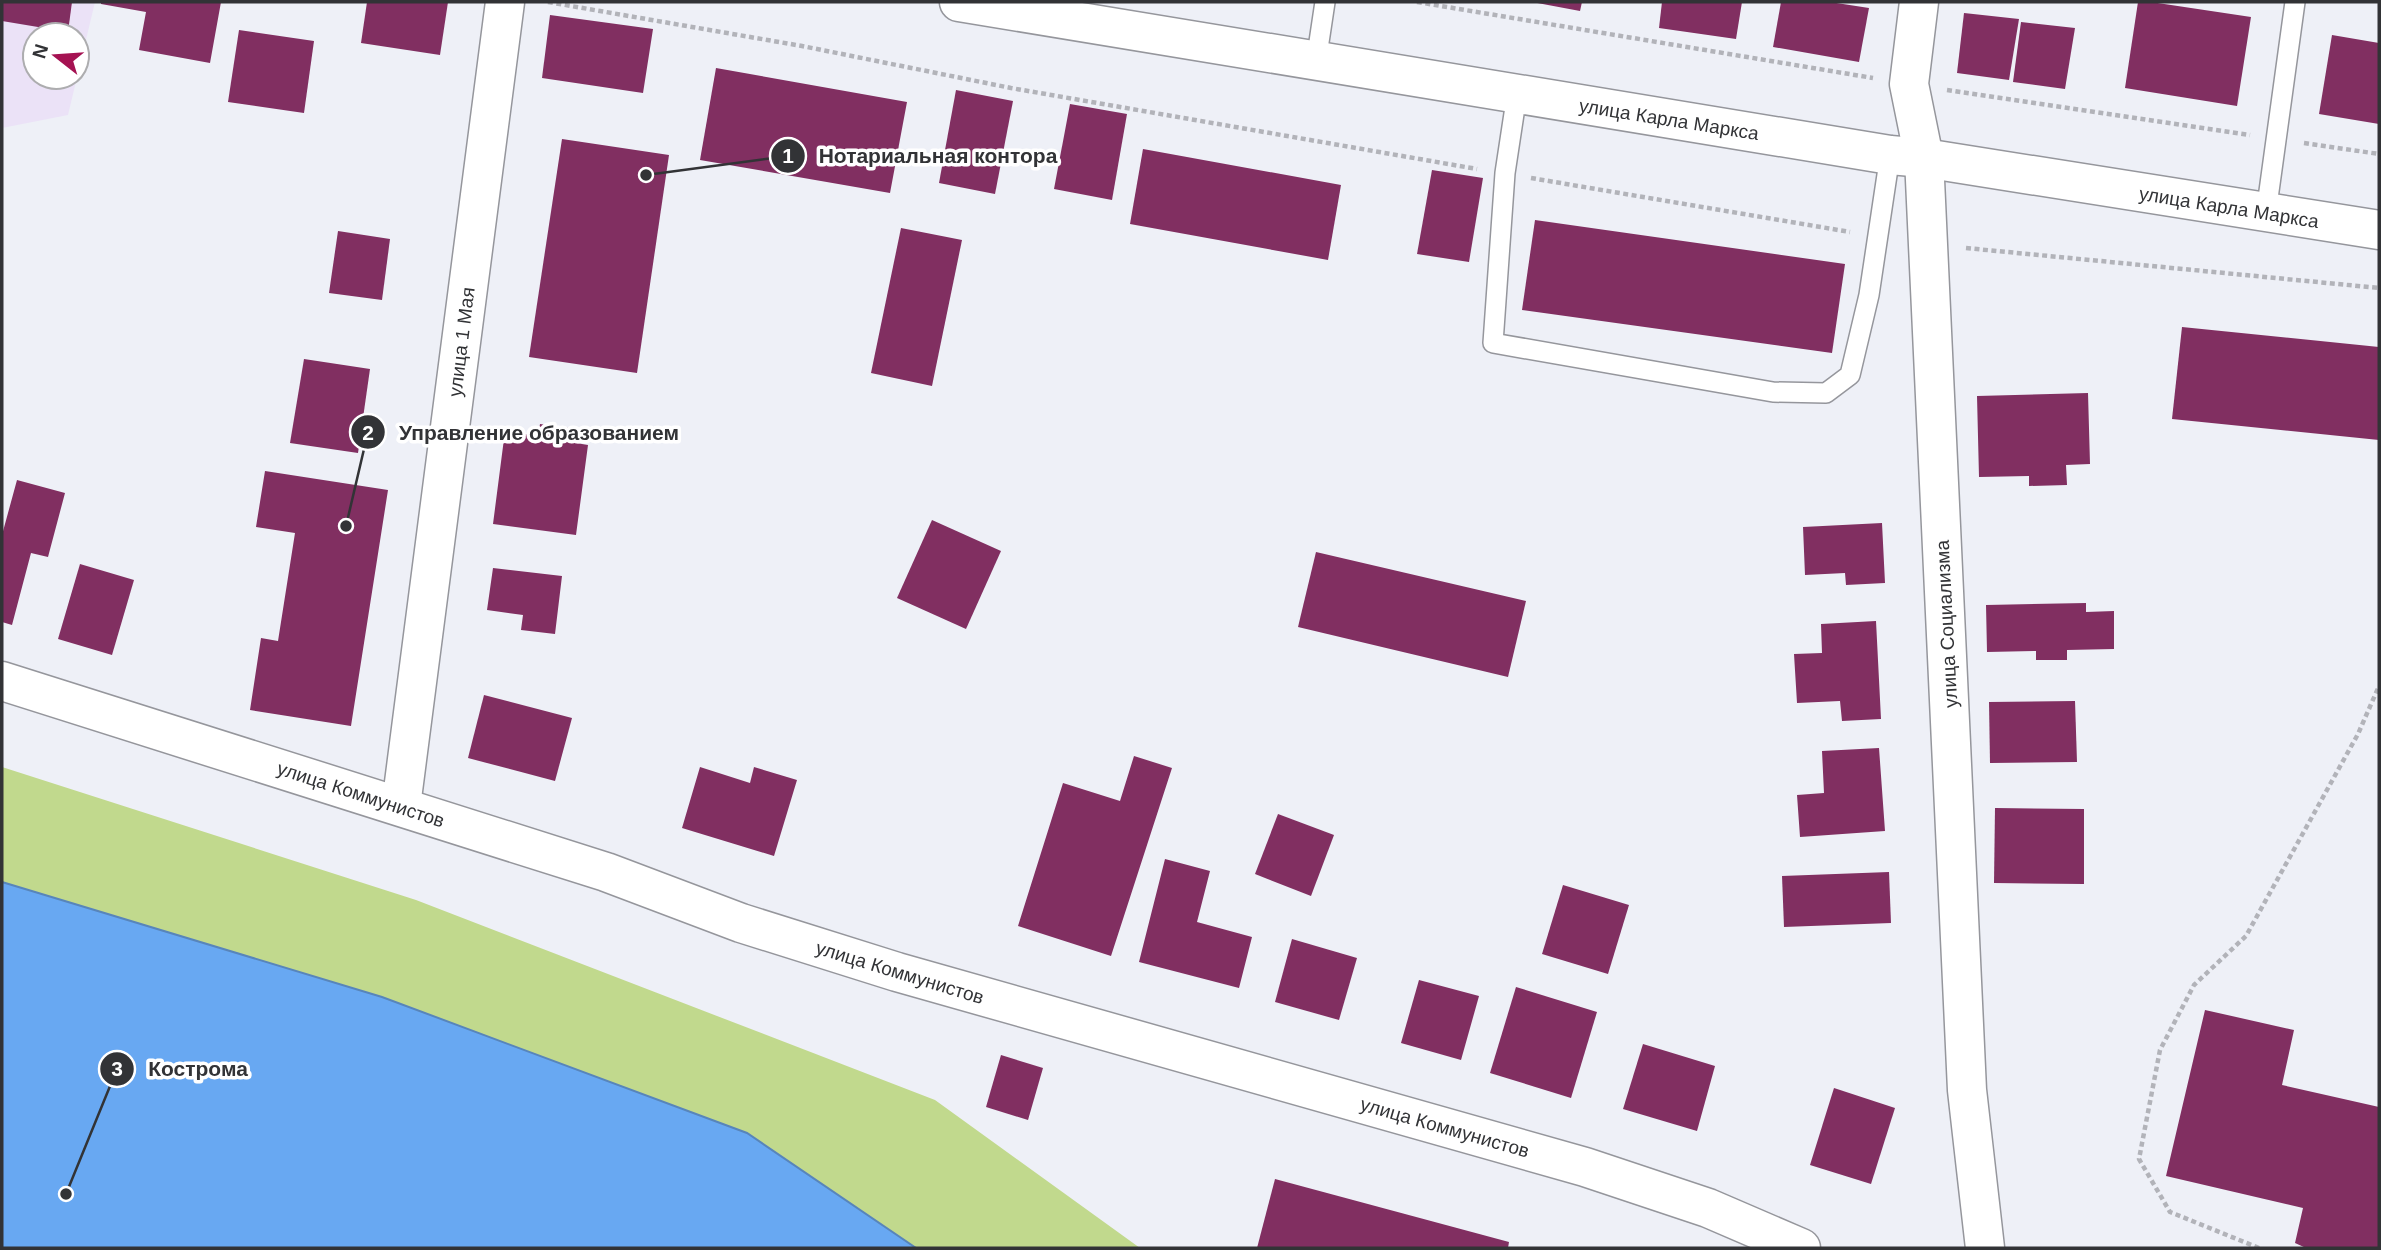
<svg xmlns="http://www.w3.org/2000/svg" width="2381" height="1250" font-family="Helvetica,sans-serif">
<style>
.commercial{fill:#ebe2f7;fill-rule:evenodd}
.green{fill:#c1d98d}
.water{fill:#68a8f2;stroke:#5885ba;stroke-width:2}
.building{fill:#812f61}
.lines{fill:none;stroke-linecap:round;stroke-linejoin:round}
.lane-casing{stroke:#95969c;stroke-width:22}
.street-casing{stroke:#95969c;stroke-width:41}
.secondary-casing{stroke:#95969c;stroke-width:41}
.path{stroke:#b2b3b9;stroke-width:4.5;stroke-dasharray:5 3.5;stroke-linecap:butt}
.lane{stroke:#fff;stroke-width:19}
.street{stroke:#fff;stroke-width:38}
.secondary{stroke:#fff;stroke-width:38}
.labels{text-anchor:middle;stroke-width:7;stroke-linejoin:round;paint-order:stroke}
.street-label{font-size:19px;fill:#323336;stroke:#fff}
.leader{fill:none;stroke:#323336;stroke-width:2.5}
.callout-dot{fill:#323336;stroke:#fff;stroke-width:2.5}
.mark-label{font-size:21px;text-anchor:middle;font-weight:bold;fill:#fff}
.callout-label{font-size:21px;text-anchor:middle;font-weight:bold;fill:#323336;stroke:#fff;stroke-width:7;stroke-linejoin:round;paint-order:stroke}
</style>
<rect width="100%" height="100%" fill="#eef0f7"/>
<path class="commercial" d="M2,2h93l-27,113 -66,13zM35,35h42v42h-42z"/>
<path class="green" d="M2,767l414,133 519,200 205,148h-224l-169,-115 -365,-136 -380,-115z"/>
<path class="water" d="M2,882l380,115 365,136 169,115h-914z"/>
<g class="building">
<path d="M2,2h70l-4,30 -66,-11z"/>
<path d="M101,2h120l-11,61 -71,-13 7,-38 -45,-8z"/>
<path d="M367,2h81l-8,53 -79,-12z"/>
<path d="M1532,2h50l-2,9z"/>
<path d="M1662,2h80l-6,37 -77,-11z"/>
<path d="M1781,2h49l39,6 -10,54 -86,-15z"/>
<path d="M2138,2h13l100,15 -14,89 -112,-18z"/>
<path d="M1964,13l55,6 -10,61 -52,-7z"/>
<path d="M550,15l103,14 -10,64 -101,-15z"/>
<path d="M2021,22l54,6 -10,61 -52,-7z"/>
<path d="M239,30l75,11 -10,72 -76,-11z"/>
<path d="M2332,35l47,8v81l-60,-10z"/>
<path d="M716,68l191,34 -17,91 -190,-33z"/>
<path d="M956,90l57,11 -18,93 -56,-11z"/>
<path d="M1070,104l57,10 -15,86 -58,-11z"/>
<path d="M562,139l107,16 -32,218 -108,-16z"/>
<path d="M1143,149l198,36 -13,75 -198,-36z"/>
<path d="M1432,170l51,8 -14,84 -52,-8z"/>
<path d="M1535,220l310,44 -13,89 -310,-43z"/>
<path d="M901,228l61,12 -30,146 -61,-13z"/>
<path d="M338,231l52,8 -8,61 -53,-7z"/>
<path d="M2182,327l197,20v93l-207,-21z"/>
<path d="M304,359l66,10 -12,84 -68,-10z"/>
<path d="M2088,393l2,71 -24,1 1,20 -38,1v-10l-50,1 -2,-81z"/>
<path d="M540,424l38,5 -2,14 12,2 -12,90 -83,-11 12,-93 33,5z"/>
<path d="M265,471l123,19 -37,236 -101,-16 11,-72 17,3 17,-108 -39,-6z"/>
<path d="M17,480l48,13 -17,64 -17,-4 -19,72 -10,-3v-87z"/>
<path d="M932,520l69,31 -35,78 -69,-31z"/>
<path d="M1882,523l3,60 -39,2 -1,-12 -40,2 -2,-48z"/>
<path d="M1316,552l210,49 -18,76 -210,-50z"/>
<path d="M80,564l54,16 -22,75 -54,-16z"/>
<path d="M493,568l69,8 -7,58 -34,-4 2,-15 -36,-5z"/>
<path d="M2086,603v9l28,-1v38l-47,1v10h-31v-9l-49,1 -1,-47z"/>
<path d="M1876,621l5,98 -39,2 -2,-20 -43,2 -3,-49 28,-1 -1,-29z"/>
<path d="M484,695l88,23 -17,63 -87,-23z"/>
<path d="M2075,701l2,61 -87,1 -1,-61z"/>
<path d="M1879,748l6,83 -85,6 -3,-42 27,-2 -2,-42z"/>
<path d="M1134,756l38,12 -61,188 -93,-30 45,-143 57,18z"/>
<path d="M700,767l50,16 4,-16 43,13 -23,76 -92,-28z"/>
<path d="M1995,808l89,1v75l-90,-1z"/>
<path d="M1278,814l56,21 -23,61 -56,-22z"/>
<path d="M1165,859l45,12 -13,51 55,15 -13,51 -100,-26z"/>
<path d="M1889,872l2,51 -107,4 -2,-51z"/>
<path d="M1563,885l66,20 -21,69 -66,-20z"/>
<path d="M1292,939l65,19 -18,62 -64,-18z"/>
<path d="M1419,980l60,16 -18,64 -60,-17z"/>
<path d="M1516,987l81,25 -26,86 -81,-25z"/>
<path d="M2205,1010l89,20 -12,55 97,22v141h-73l-11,-5 8,-35 -137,-32z"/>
<path d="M1643,1044l72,22 -18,65 -74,-22z"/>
<path d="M1001,1055l42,13 -15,52 -42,-13z"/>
<path d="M1834,1088l61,20 -24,76 -61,-19z"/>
<path d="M1275,1179l234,63 -1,6h-251z"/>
</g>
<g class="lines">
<g class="lane-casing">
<g id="lane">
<path d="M1316,62l9,-60"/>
<path d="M1517,94l-12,79 -12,170 280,49 53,1 24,-18 19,-80 21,-140"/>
<path d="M2266,213l29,-211"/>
</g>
</g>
<g class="street-casing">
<g id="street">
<path d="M1919,2l-10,82 15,74 43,932 18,158"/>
<path d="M2,681l604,191 135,51 156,49 688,195 123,41 93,40"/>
<path d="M401,806l104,-804"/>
</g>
</g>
<g class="secondary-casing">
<path id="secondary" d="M959,2l931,153 34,3 455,72"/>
</g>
<g class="path">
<path d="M548,2l254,44 209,42 466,81"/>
<path d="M1417,2l456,76"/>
<path d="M1947,90l303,45"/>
<path d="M2304,143l75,11"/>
<path d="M1531,178l319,54"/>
<path d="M1966,248l413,40"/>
<path d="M2259,1248l-89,-36 -31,-53 21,-109 34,-65 52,-49 112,-202 21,-48"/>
</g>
<use href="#lane" class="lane"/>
<use href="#street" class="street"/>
<use href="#secondary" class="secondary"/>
</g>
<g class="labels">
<g class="street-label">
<text transform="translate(1669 119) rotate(9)" y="7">улица Карла Маркса</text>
<text transform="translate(2229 207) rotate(9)" y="7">улица Карла Маркса</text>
<text transform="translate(461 342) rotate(-83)" y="7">улица 1 Мая</text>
<text transform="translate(1946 624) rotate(-93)" y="7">улица Социализма</text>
<text transform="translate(361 794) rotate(18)" y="7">улица Коммунистов</text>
<text transform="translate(900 972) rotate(17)" y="7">улица Коммунистов</text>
<text transform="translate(1445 1127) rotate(16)" y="7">улица Коммунистов</text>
</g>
</g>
<path class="leader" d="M646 175L788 156M346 526L368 432M66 1194L117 1069"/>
<g class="callout-dot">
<circle cx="646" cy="175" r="7"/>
<circle cx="346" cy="526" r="7"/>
<circle cx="66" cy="1194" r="7"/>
<circle cx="788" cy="156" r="18"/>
<circle cx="368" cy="432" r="18"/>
<circle cx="117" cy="1069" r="18"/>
</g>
<g class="mark-label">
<text x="788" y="163">1</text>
<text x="368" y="440">2</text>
<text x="117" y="1076">3</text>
</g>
<g class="callout-label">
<text x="938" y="163">Нотариальная контора</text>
<text x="539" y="440">Управление образованием</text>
<text x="198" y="1076">Кострома</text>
</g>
<rect width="2381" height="1250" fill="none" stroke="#323336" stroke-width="7"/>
<g transform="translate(56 56) rotate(287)"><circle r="33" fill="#ffffff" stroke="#adadaf" stroke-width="2"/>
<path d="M0-5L12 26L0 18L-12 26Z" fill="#a51252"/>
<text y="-10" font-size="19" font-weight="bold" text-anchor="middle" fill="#323336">N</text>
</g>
</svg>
